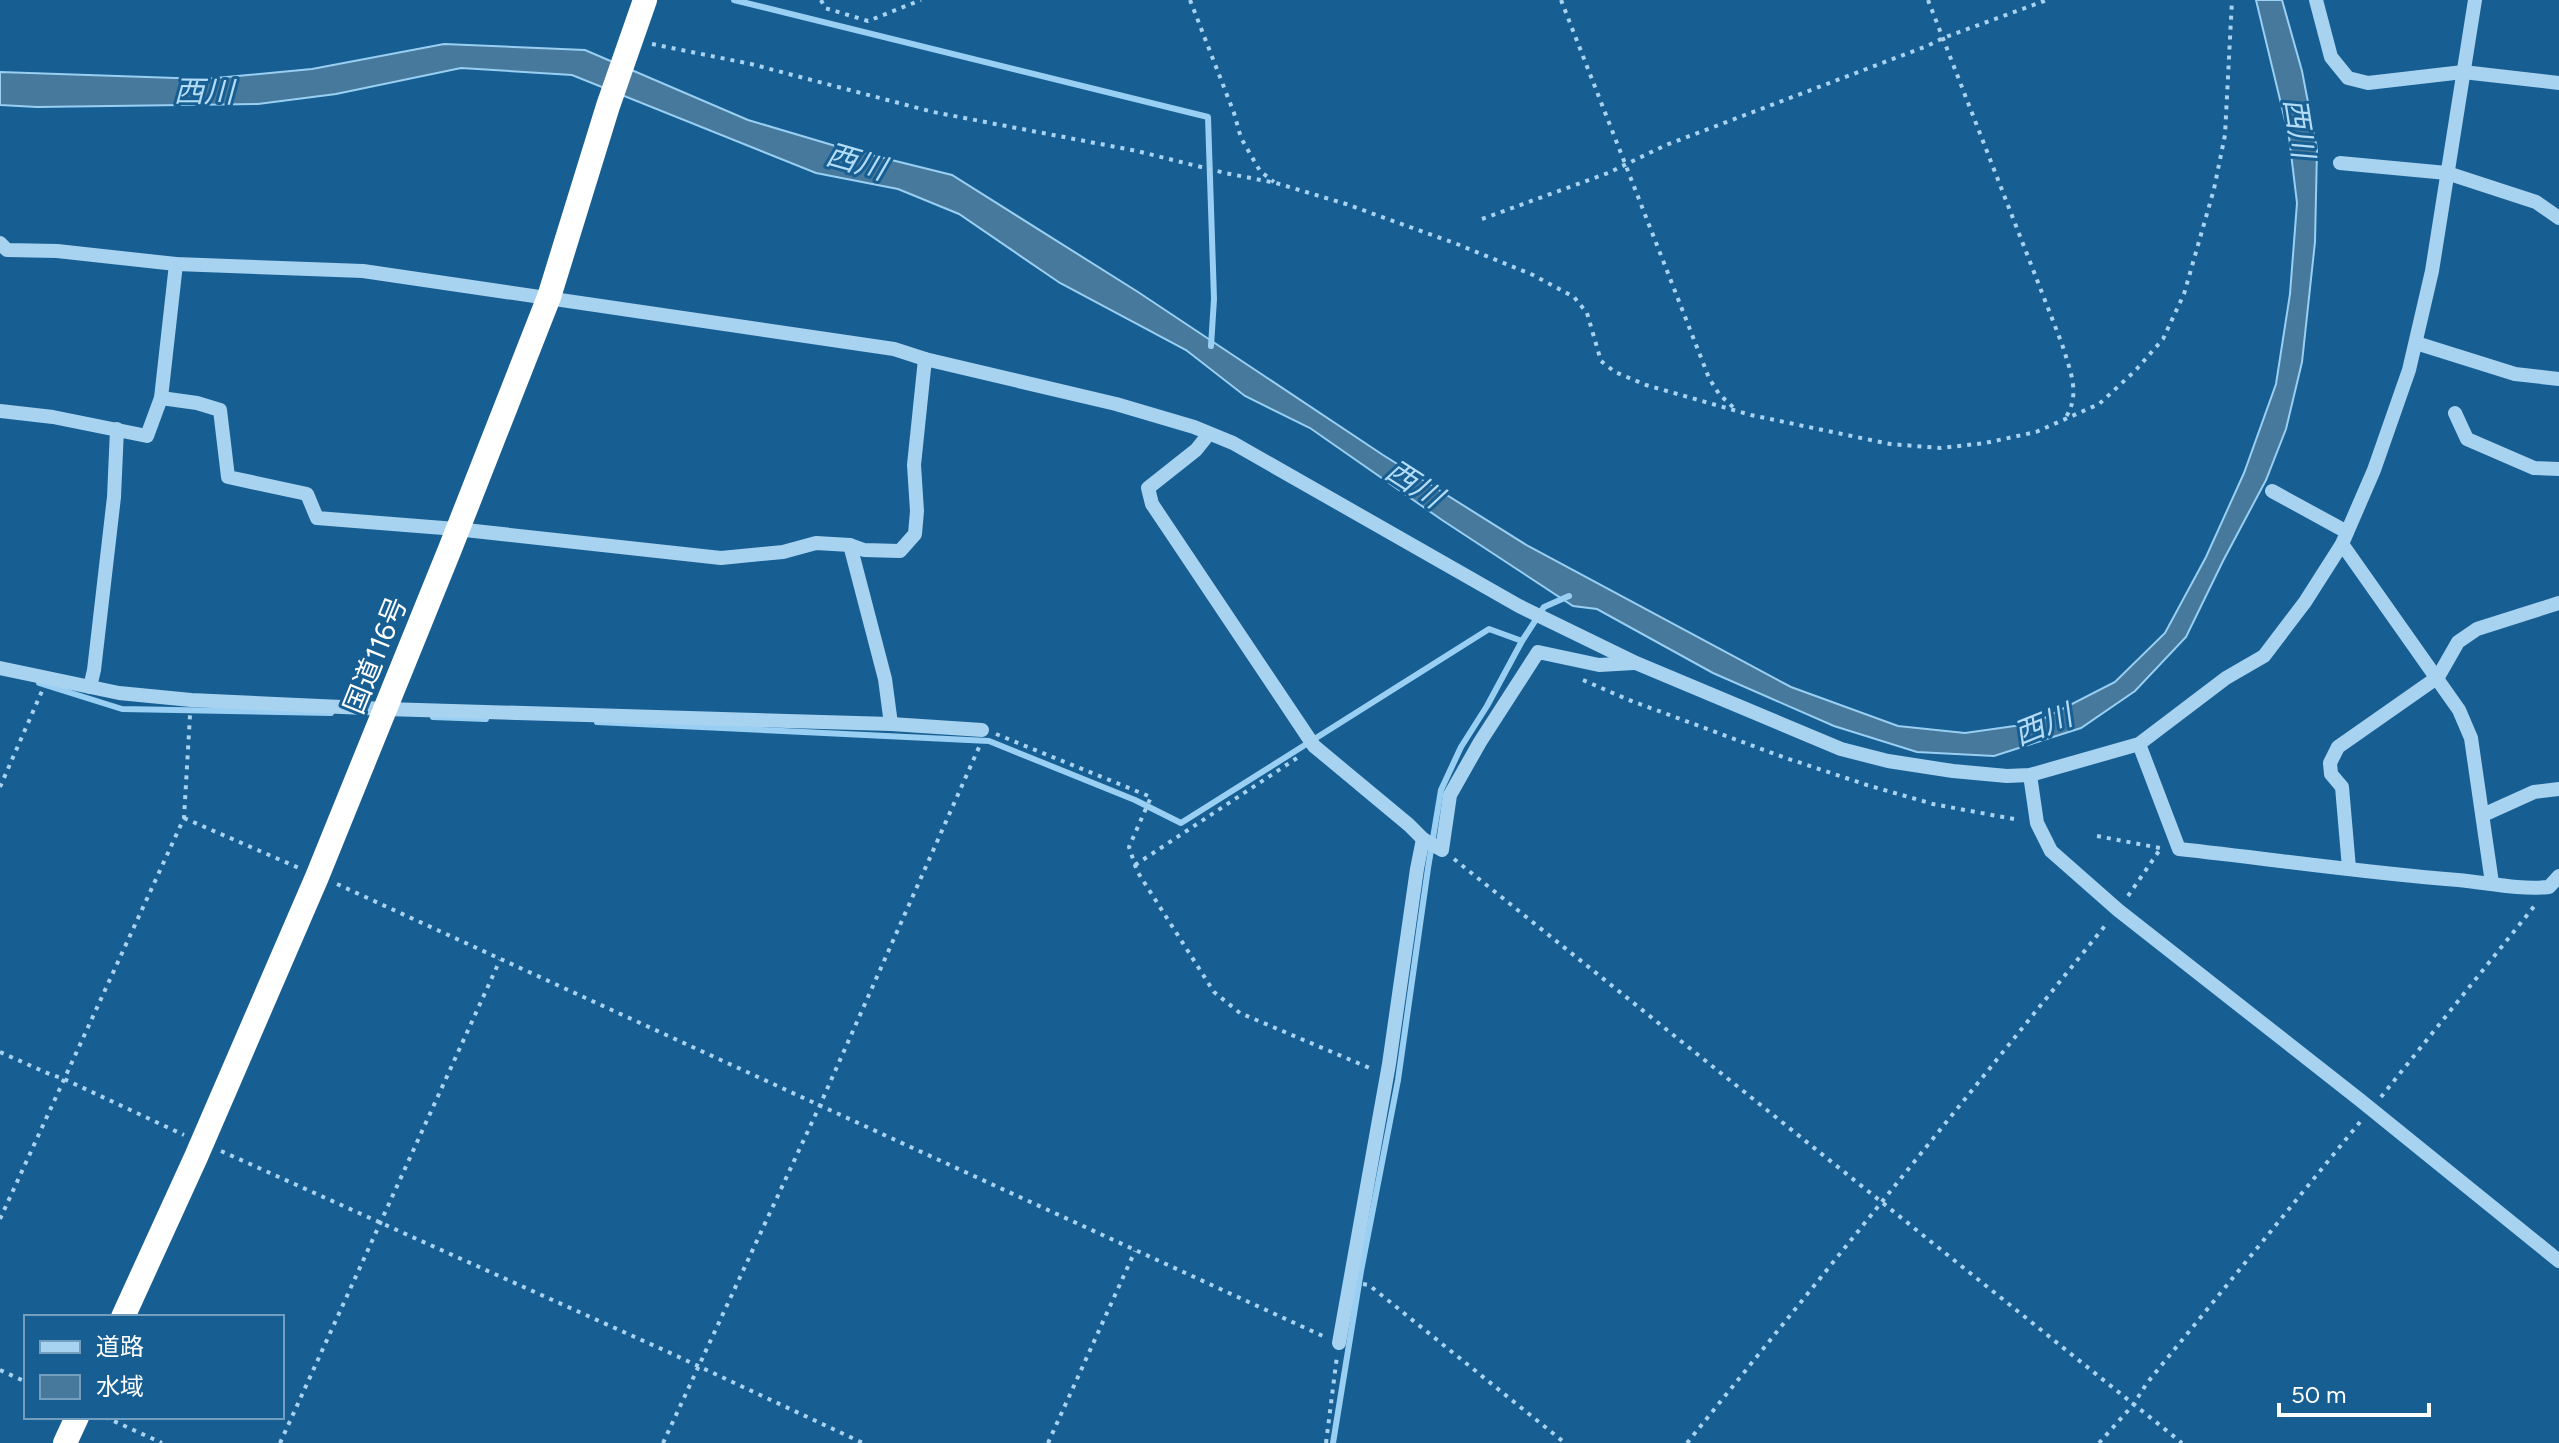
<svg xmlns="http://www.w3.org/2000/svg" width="2559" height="1443" font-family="Figtree,'Noto Sans JP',sans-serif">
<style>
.water{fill:#47799d;stroke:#99cff2;stroke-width:2}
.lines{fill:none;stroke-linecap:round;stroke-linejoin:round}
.stream{stroke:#99cff2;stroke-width:6}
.path{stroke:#a7d2f0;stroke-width:4;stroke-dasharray:4 6;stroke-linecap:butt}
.minor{stroke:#a7d2f0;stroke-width:14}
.highway{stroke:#fff;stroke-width:24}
.labels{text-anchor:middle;stroke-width:6;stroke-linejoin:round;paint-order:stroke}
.street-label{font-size:28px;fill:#fff;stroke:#175e92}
.water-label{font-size:30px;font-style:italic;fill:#b3dcf7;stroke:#175e92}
</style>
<rect width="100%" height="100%" fill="#175e92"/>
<path class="water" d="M2256,0h26l20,71 15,78 -2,93 -13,120 -16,67 -20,51 -43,81 -37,76 -51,54 -54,37 -87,28 -77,-4 -83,-26 -121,-53 -116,-64 -24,-3 -131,-86 -132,-92 -65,-32 -59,-46 -126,-67 -101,-69 -61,-25 -82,-16 -244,-98 -111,-7 -125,26 -78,10 -221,3 -37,-2v-33l205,7 107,-10 132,-25 141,6 163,70 91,27 113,28 186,117 245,163 145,91 263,141 107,39 67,7 70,-10 80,-41 50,-49 41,-76 38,-84 32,-89 14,-90 7,-91 -8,-66z"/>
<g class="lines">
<g class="stream">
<path d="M734,0l474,117 6,182 -3,47"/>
<path d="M39,683l83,26 209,4"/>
<path d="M433,717l53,2"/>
<path d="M597,722l392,19 146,59 46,23 308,-194 33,12"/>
<path d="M1333,1443l28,-172 37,-191 30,-212 13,-78 20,-43 26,-41 35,-65 22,-34 25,-11"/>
</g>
<g class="path">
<path d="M821,0l4,8 43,13 53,-21"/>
<path d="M1190,0l44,113 7,25 19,33 14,11"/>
<path d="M1561,0l148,378 10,16 16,15"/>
<path d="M1928,0l134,344c8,27 20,51 2,76"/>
<path d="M652,44l99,20 182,48 204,39 88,22 51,10 70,21 111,40 76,31 41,22 13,16 14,48 14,11 31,13 105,30 139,29 51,4 44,-5 51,-11 63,-28 36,-33 28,-32 21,-45 30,-105 11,-54 7,-135"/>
<path d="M1482,219l126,-46 58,-28 261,-99 16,-8 104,-38"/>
<path d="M1583,680l46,20 154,57 84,28 66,19 86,16"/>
<path d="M996,734l155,63 -22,50 8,24 77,121 26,21 132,56"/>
<path d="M0,787l42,-96"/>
<path d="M184,818l115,50"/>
<path d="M2097,836l63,12"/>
<path d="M1454,859l728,584"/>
<path d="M1135,865l165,-109"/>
<path d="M337,884l988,453"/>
<path d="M2128,896l33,-48"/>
<path d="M0,1052l47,21 17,6 120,56"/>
<path d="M2381,1097l155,-193"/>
<path d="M221,1151l445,200 197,92"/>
<path d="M0,1219l184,-401 6,-103"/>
<path d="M1363,1284l6,1 196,158"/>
<path d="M0,1370l26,12"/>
<path d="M105,1417l57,26"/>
<path d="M280,1443l220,-483"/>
<path d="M663,1443l157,-338 160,-360"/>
<path d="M1048,1443l87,-192"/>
<path d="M1326,1443l11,-87"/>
<path d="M1687,1443l421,-521"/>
<path d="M2099,1443l34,-38 14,-22 213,-261"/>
</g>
<g class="minor">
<path d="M2316,0l15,57 17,21 20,5 95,-11 96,11"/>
<path d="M2340,163l107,10 89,29 23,16"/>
<path d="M0,243l7,7 50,1 119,13 187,7 531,78 31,10 191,45 78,23 39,16 286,163 117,57 205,86 47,12 65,10 54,5 23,-1 109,-31 87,-66 38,-22 41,-54 37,-58 32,-74 35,-100 23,-99 43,-271"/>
<path d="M2416,343l99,31 44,5"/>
<path d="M161,398l36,5 23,7 8,67 79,17 10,24 139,11 265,29 62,-6 33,-9 34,2 14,5 36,1 15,-17 2,-23 -3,-46 11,-106"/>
<path d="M0,411l53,6 94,19 14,-38 15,-134"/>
<path d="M2455,413l12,26 67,29 25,1"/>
<path d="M1208,435l-12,15 -48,38 4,16 162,242 95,79 14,14 19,11 8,-55 30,-53 58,-90 61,13 35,-2"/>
<path d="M2272,491l75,41"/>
<path d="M2342,544l117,166 12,28 21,145"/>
<path d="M850,545l35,134 6,45"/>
<path d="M0,668l119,25 72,7 195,9 505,15 91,6"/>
<path d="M90,687l4,-17 20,-173 3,-68"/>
<path d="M2139,744l40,105c93,10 186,24 279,31 31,3 61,10 91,7l10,-11"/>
<path d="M2030,775l7,48 14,28 67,59 242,190 199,161"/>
<path d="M2483,815l51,-23 25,-3"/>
<path d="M2349,868l-7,-81 -11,-13 -1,-11 8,-16 100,-70 20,-35 19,-13 82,-26"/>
<path d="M1339,1343l50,-279 28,-195 6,-30"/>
</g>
<g class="highway">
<path d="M123,1317l73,-160 121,-280 133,-328 99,-252 59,-191 37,-106"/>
<path d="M65,1443l12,-26"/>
</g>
</g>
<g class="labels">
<g class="street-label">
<text transform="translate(375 655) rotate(-68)" y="10">国道116号</text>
</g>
<g class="water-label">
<text transform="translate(204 92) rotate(1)" y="10">西川</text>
<text transform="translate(2299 128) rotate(81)" y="10">西川</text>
<text transform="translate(856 162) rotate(16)" y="10">西川</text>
<text transform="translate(1414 484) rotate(33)" y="10">西川</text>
<text transform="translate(2043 725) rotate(-22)" y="10">西川</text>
</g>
</g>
<rect x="24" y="1315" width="260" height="104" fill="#175e92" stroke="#749ebe" stroke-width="2"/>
<rect x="40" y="1341" width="40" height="12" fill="#a7d2f0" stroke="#749ebe" stroke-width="2"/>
<text x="96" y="1355" font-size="24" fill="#ffffff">道路</text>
<rect x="40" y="1375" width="40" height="24" fill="#47799d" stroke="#749ebe" stroke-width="2"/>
<text x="96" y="1395" font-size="24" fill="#ffffff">水域</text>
<path d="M2279 1403v12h150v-12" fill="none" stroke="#ffffff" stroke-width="4"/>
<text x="2291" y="1403" font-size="24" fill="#ffffff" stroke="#175e92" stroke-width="6" paint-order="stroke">50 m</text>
</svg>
